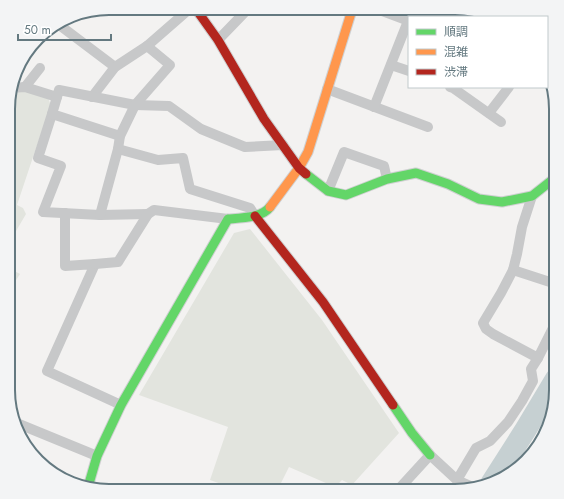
<svg xmlns="http://www.w3.org/2000/svg" width="564" height="499" font-family="Jost,'Noto Sans JP',sans-serif">
<style>
.green{fill:#e2e4de}
.lines{fill:none;stroke-linecap:round;stroke-linejoin:round}
.river{stroke:#c6d0d2;stroke-width:22}
.fast-casing{stroke:#cfd0d1;stroke-width:11}
.slow-casing{stroke:#cfd0d1;stroke-width:11}
.jam-casing{stroke:#cfd0d1;stroke-width:11}
.street{stroke:#c7c8c9;stroke-width:10}
.fast{stroke:#63d668;stroke-width:9}
.slow{stroke:#ff974d;stroke-width:9}
.jam{stroke:#b3261e;stroke-width:9}
.rim{fill:none;stroke:#647980;stroke-width:2}
</style>
<rect width="100%" height="100%" fill="#f3f2f1"/>
<g class="green">
<path d="M22,90l26,7 3,9 -17,48 -17,51 6,3 3,6 -17,29 1,-151z"/>
<path d="M250,229l72,91 77,113 -47,52 -10,-5 -7,7 -46,-20 -12,24h-36l-31,-11 18,-53 -89,-32 95,-162z"/>
<path d="M9,268l11,6 -11,17z"/>
</g>
<g class="lines">
<path class="river" d="M491,484l35,-55 30,-50"/>
<g class="fast-casing">
<g id="fast">
<path d="M306,174l22,17 18,4 41,-16 29,-6 32,11 31,15 23,3 30,-6 24,-19"/>
<path d="M393,405l19,28 18,22"/>
<path d="M88,487l9,-31 24,-51 107,-186c13,-1 34,-1 42,-12"/>
</g>
</g>
<g class="slow-casing">
<path id="slow" d="M270,207l29,-39 9,-16 44,-142"/>
</g>
<g class="jam-casing">
<g id="jam">
<path d="M198,12l20,28 46,79 35,49 7,6"/>
<path d="M255,216l68,86 70,103"/>
</g>
</g>
<g class="street">
<path d="M377,9l32,12"/>
<path d="M489,17l1,-1"/>
<path d="M58,24l57,43"/>
<path d="M218,40l28,-29"/>
<path d="M391,65l18,6"/>
<path d="M25,87l15,-19"/>
<path d="M450,87l3,1 48,34"/>
<path d="M10,88l15,-1 32,10"/>
<path d="M327,89l101,38"/>
<path d="M92,97l23,-30 32,-21 39,-34"/>
<path d="M374,107l34,-86"/>
<path d="M489,113l20,-26"/>
<path d="M52,114l-14,44 23,8 -18,46 57,3 48,-1"/>
<path d="M120,136l-68,-22 7,-24 76,15 34,1 32,23 44,18 38,-2"/>
<path d="M118,149l40,11 25,-2 7,31 60,19 5,8"/>
<path d="M328,191l16,-39 40,14 3,13"/>
<path d="M65,213v53l30,-2 -48,107 74,34"/>
<path d="M100,215l18,-66 2,-13 15,-31 35,-40 -23,-19"/>
<path d="M95,264l23,-2 30,-48 6,-4 74,9"/>
<path d="M513,270l43,14"/>
<path d="M538,358l18,-36"/>
<path d="M14,422l83,34"/>
<path d="M457,480l19,-32 14,-7 18,-19 14,-21 11,-20 -2,-12 7,-11 -45,-24 -7,-5 -3,-6 18,-30 12,-23 4,-16 5,-27 10,-31"/>
<path d="M397,491l33,-36 27,25 18,8"/>
</g>
<use href="#fast" class="fast"/>
<use href="#slow" class="slow"/>
<use href="#jam" class="jam"/>
</g>
<path d="M0 0H564V499H0ZM109 15H455A94 94 0 0 1 549 109V390A94 94 0 0 1 455 484H109A94 94 0 0 1 15 390V109A94 94 0 0 1 109 15Z" fill="#f3f4f5" fill-rule="evenodd"/>
<path class="rim" d="M109 15H455A94 94 0 0 1 549 109V390A94 94 0 0 1 455 484H109A94 94 0 0 1 15 390V109A94 94 0 0 1 109 15Z"/>
<rect x="408" y="16" width="140" height="72" fill="#ffffff" stroke="#c1c9cc"/>
<rect x="416" y="29" width="20" height="6" fill="#63d668" stroke="#c1c9cc"/>
<text x="444" y="36" font-size="12" fill="#647980">順調</text>
<rect x="416" y="49" width="20" height="6" fill="#ff974d" stroke="#c1c9cc"/>
<text x="444" y="56" font-size="12" fill="#647980">混雑</text>
<rect x="416" y="69" width="20" height="6" fill="#b3261e" stroke="#c1c9cc"/>
<text x="444" y="76" font-size="12" fill="#647980">渋滞</text>
<path d="M18 34v6h93v-6" fill="none" stroke="#647980" stroke-width="2"/>
<text x="24" y="34" font-size="12" fill="#647980" stroke="#ffffff" stroke-width="3" paint-order="stroke">50 m</text>
</svg>
